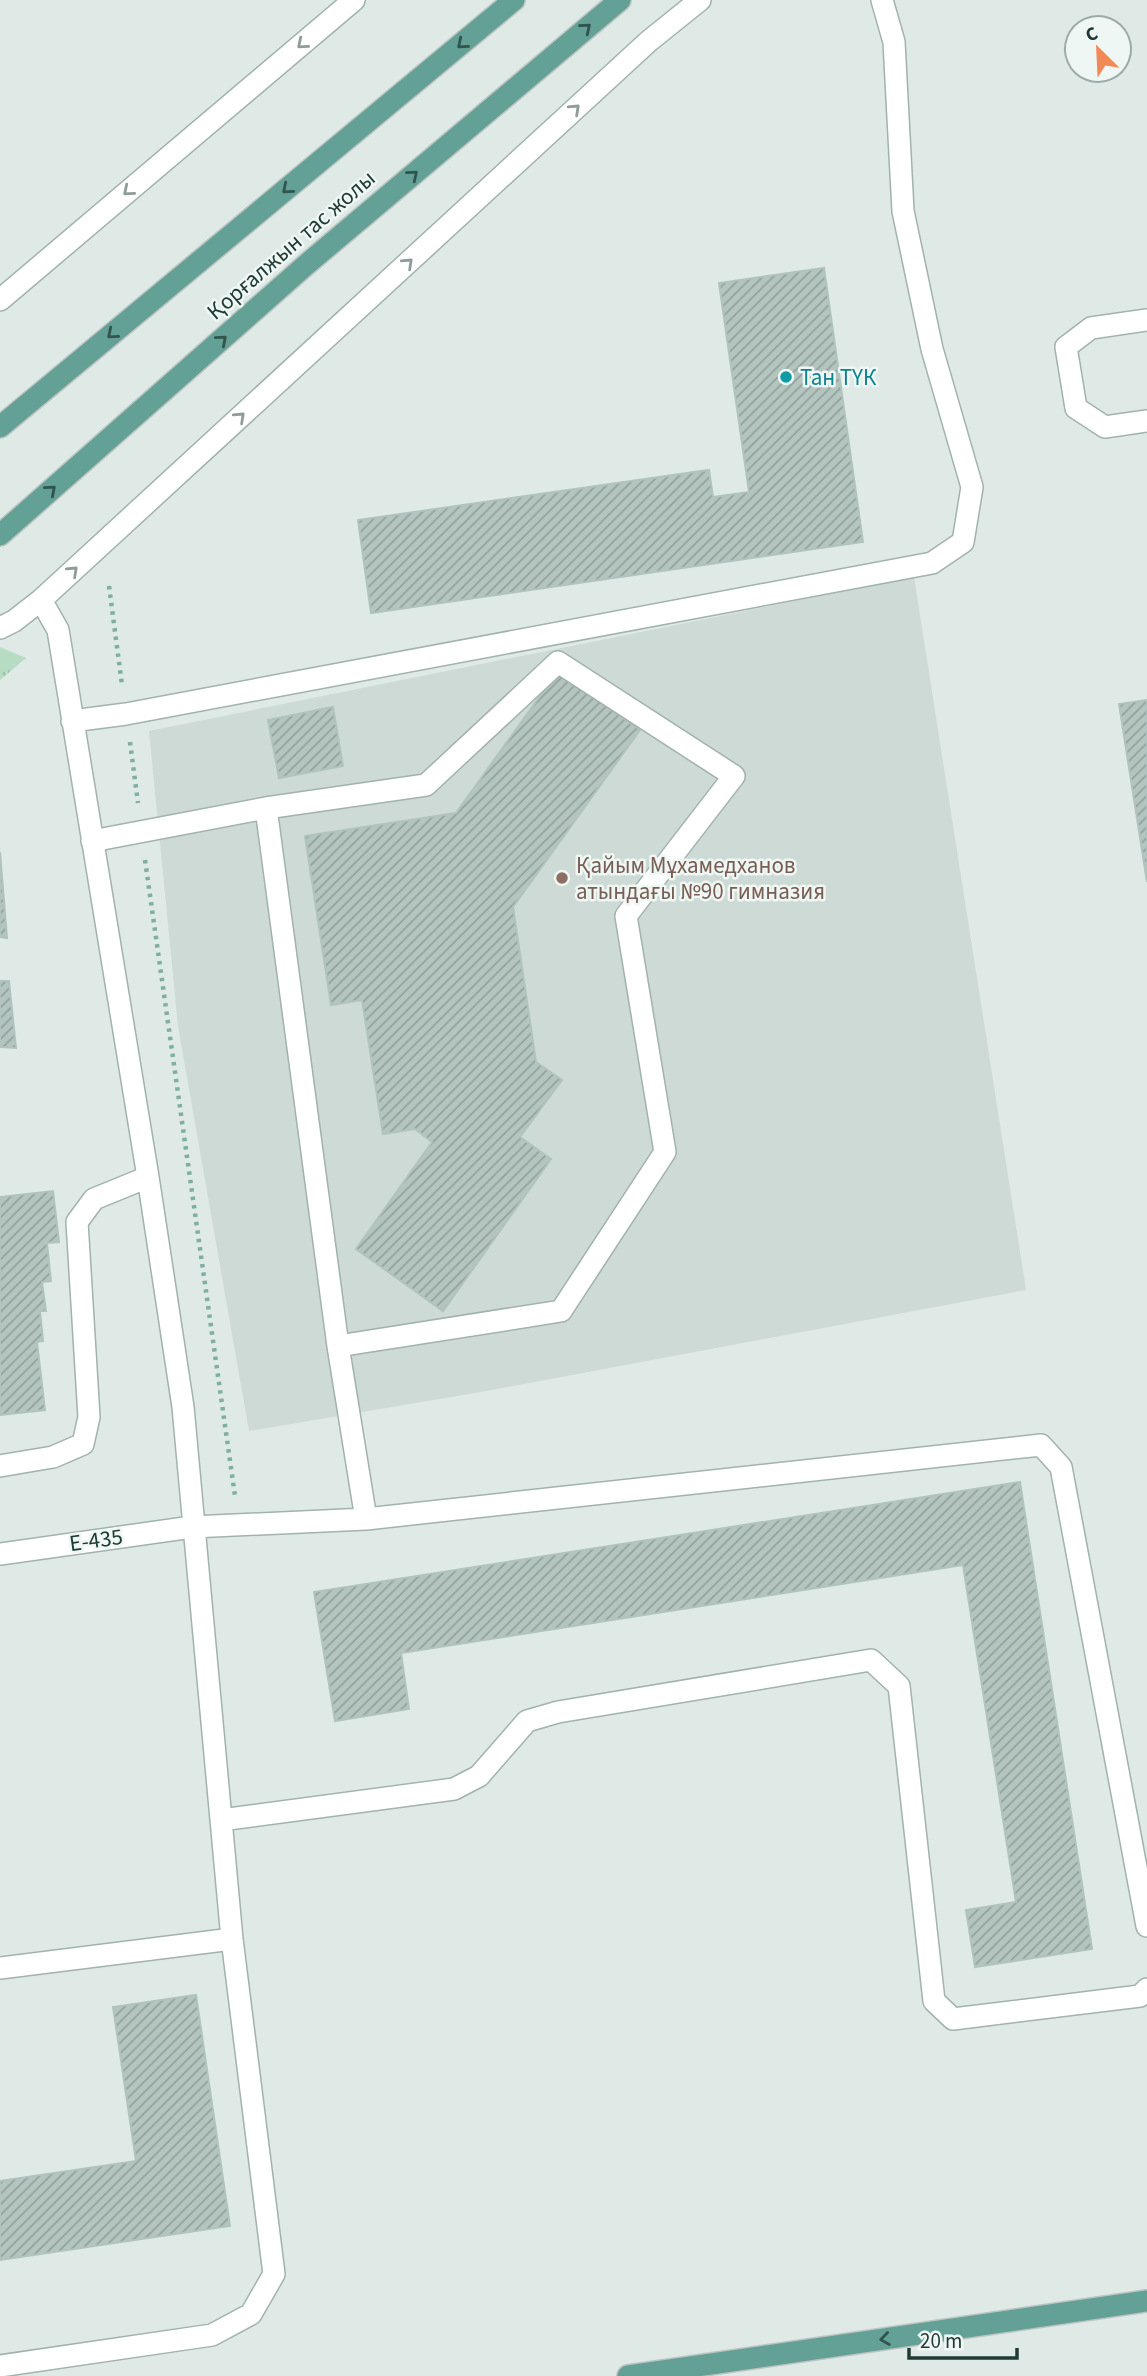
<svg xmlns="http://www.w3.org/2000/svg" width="1147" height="2376" font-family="'Source Sans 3',sans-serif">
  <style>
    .built { fill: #cddad5 }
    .grass { fill: url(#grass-tufts) }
    .building { fill: url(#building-hatch); stroke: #b1c3be; stroke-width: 2 }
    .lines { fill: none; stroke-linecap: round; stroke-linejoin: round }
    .minor-casing { stroke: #a2b2ad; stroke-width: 24 }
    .major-casing { stroke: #bcc4c2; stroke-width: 24 }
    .path { stroke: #7faea3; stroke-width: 4.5; stroke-dasharray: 3.5 5; stroke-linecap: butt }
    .minor { stroke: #fff; stroke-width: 21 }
    .major { stroke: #63a096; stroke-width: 21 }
    .oneway { stroke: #31544d }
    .oneway2 { stroke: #909c9a }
    .culture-dot { fill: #0f9aa8; stroke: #eff7f4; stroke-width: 2.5 }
    .education-dot { fill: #8d6e63; stroke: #eff7f4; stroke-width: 2.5 }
    .labels { text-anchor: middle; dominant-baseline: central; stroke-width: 5; stroke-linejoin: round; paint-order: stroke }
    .street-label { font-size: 23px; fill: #203a35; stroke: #eff7f4 }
    .culture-label { font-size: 23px; fill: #0d838f; stroke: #eff7f4; text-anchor: start }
    .education-label { font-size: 23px; fill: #785e54; stroke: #eff7f4; text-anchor: start }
  </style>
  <defs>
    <pattern id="grass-tufts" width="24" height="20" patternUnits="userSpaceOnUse" patternTransform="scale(1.75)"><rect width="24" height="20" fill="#b7dcc4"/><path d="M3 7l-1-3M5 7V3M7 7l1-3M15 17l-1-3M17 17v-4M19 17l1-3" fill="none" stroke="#9dbea9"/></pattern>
    <pattern id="building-hatch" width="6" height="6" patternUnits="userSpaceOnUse" patternTransform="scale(1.75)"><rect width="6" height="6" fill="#b4c5bf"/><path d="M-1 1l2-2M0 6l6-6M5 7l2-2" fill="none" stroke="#92a19c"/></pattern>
  </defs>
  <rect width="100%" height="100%" fill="#dfeae6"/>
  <path class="built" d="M914 577 1026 1290 481 1392 249 1431 178 1026 149 731Z"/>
  <path class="grass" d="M0 647 26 658 0 680Z"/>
  <path class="building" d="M824 268 863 542 371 613 358 520 709 470 713 497 749 492 719 283Z
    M558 671 640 730 513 907 536 1062 562 1080 520 1137 551 1159 443 1311 356 1249 432 1142 415 1129 383 1134 362 1000 331 1005 305 836 456 813Z
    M1147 700V882L1119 704Z
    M333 707 343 766 279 778 268 720Z
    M0 852 7 938 0 937Z
    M0 981H9L16 1048 0 1047Z
    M53 1191 59 1242 47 1243 51 1281 42 1282 46 1311H40L43 1341 37 1342 45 1410 0 1415V1197Z
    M1020 1482 1092 1949 975 1967 966 1910 1016 1902 963 1565 401 1653 409 1709 335 1721 314 1592Z
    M196 1995 230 2226 0 2260V2181L136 2161 113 2007Z"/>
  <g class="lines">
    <g class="minor-casing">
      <path id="minor" d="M0 300 354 0
        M1147 320 1091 328 1066 347 1076 408 1105 427 1147 421
        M0 628 14 621 41 600 649 41 700 0
        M72 721 126 714 932 563 963 542 972 487 932 349 903 211 894 42 882 0
        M266 808 426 785 558 662 734 776 626 916 665 1152 561 1311 338 1346
        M92 841 266 808 338 1346 366 1519
        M0 1466 53 1457 83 1444 89 1417 77 1222 94 1199 148 1177
        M0 1554 192 1527 366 1519 1041 1445 1061 1467 1147 1926
        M221 1820 454 1789 479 1776 527 1721 558 1712 871 1660 899 1686 934 2001 953 2019 1140 1996 1147 1989
        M0 1968 232 1939
        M0 2366 212 2335 251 2314 274 2274 232 1939 183 1407 148 1177 58 630 41 600"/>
    </g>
    <g class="major-casing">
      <path id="major" d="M0 427 514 0
        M0 535 307 264 620 0
        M628 2376 1147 2301"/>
    </g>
    <path class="path" d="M109 586 122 685
      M130 742 138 803
      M145 860 235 1496"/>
    <use href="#minor" class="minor"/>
    <use href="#major" class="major"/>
  </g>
  <defs><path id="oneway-chevron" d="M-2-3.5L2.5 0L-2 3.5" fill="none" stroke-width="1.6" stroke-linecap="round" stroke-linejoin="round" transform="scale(1.75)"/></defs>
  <g class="oneway">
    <use href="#oneway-chevron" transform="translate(586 28) rotate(-40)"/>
    <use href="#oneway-chevron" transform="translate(462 44) rotate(140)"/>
    <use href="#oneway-chevron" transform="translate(413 175) rotate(-40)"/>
    <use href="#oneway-chevron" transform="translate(287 189) rotate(140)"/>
    <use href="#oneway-chevron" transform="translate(112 334) rotate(140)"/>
    <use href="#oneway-chevron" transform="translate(222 340) rotate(-41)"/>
    <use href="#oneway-chevron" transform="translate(51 490) rotate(-41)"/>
    <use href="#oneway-chevron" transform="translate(885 2339) rotate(172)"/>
  </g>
  <g class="oneway2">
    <use href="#oneway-chevron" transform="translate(302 44) rotate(140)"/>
    <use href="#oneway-chevron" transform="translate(575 109) rotate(-43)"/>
    <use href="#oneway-chevron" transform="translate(128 191) rotate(140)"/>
    <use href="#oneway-chevron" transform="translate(408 263) rotate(-43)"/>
    <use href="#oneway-chevron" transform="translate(240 417) rotate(-43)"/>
    <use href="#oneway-chevron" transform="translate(73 571) rotate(-43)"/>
  </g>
  <circle class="culture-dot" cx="786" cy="377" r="7"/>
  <circle class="education-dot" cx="562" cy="878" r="7"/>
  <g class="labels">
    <g class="street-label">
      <text transform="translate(291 245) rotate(-41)">Қорғалжын тас жолы</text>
      <text transform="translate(96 1540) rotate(-8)">Е-435</text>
    </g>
    <g class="culture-label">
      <text x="800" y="377">Тан ТҮК</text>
    </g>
    <g class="education-label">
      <text x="576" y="865">Қайым Мұхамедханов<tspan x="576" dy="26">атындағы №90 гимназия</tspan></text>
    </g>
  </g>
  <g transform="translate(1098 49) rotate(336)"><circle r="33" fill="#eff7f4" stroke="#9caba8" stroke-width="2"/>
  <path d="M0-5L12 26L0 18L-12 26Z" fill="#f18a56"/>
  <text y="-10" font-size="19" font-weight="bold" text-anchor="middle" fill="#203a35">С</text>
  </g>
  <path d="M909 2348v10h108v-10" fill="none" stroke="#203a35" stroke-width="3.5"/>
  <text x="920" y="2348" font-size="21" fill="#203a35" stroke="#eff7f4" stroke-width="5" paint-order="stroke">20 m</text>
</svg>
